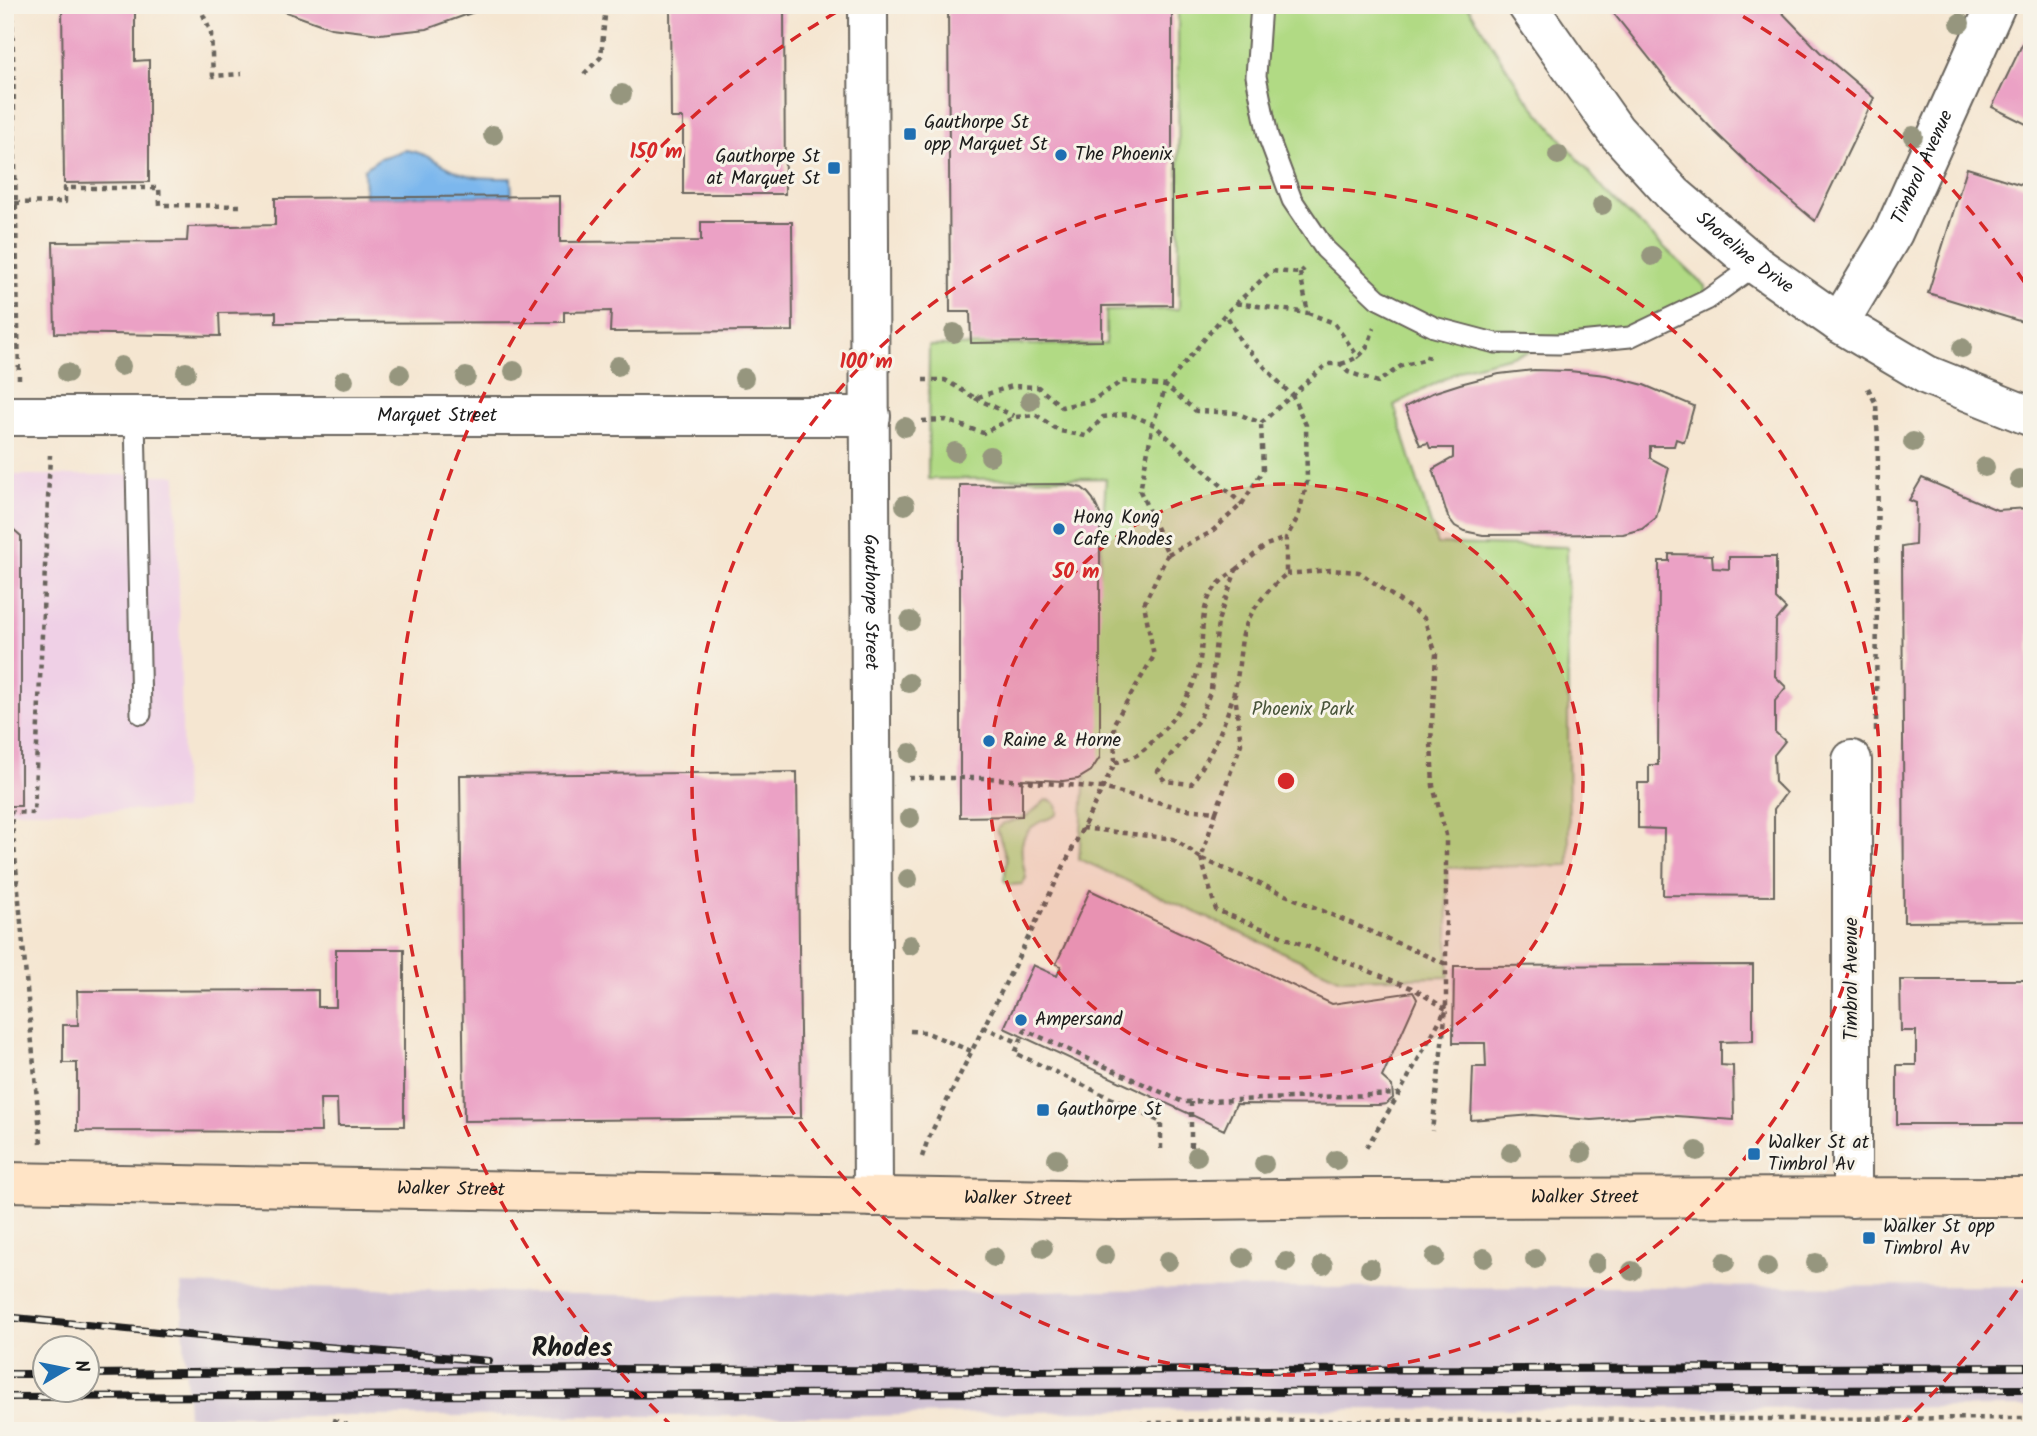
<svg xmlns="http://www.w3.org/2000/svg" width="2037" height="1436" font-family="Kalam,sans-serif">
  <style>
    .built { fill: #efd0e6 }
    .industrial { fill: #cdbed2 }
    .green { fill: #b1da84; stroke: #667b50; stroke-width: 2 }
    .water { fill: #7bb7ed; stroke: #4c6a84; stroke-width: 2 }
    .building { fill: #eba1c5 }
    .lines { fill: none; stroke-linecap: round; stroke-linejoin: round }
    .lane-casing { stroke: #68635b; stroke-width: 23 }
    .street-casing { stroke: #68635b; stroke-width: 42 }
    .secondary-casing { stroke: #68635b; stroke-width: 42 }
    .path { stroke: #68635b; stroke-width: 4.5; stroke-dasharray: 5 5; stroke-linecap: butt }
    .lane { stroke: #fff; stroke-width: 19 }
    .street { stroke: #fff; stroke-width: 38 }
    .secondary { stroke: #ffe4c6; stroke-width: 38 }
    .rail-casing { stroke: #1c1c1c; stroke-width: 8 }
    .rail { stroke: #f7f3e8; stroke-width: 5; stroke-dasharray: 16; stroke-linecap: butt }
    .tree { fill: #96967e }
    .ring { fill: none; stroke: #d62828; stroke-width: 3.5; stroke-dasharray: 12 9 }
    .poi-dot { fill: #1f6fb2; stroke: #f7f3e8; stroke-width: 2.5 }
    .labels { text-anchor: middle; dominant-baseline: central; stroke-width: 6; stroke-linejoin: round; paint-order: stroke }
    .poi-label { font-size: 19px; fill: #1c1c1c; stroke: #f7f3e8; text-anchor: start }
    .street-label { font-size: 19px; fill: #1c1c1c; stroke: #f7f3e8 }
    .park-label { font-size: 19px; fill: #49553b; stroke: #f7f3e8 }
    .district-label { font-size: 26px; font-weight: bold; fill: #1c1c1c; stroke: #f7f3e8 }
    .centre { fill: #d62828; stroke: #f7f3e8; stroke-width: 3.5 }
    .ring-label { font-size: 21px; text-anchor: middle; font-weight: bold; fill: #d62828; stroke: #f7f3e8; stroke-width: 6; stroke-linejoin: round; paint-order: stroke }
  </style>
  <rect width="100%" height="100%" fill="#f7f3e8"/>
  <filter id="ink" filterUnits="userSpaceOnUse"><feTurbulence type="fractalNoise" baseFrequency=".0143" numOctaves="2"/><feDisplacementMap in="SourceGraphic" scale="14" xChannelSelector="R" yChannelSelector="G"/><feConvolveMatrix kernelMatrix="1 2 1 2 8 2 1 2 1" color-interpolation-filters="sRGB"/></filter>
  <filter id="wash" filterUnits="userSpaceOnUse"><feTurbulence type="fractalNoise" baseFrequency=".00686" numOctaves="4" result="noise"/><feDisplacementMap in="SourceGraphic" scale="28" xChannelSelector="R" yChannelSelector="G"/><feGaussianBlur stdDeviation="1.57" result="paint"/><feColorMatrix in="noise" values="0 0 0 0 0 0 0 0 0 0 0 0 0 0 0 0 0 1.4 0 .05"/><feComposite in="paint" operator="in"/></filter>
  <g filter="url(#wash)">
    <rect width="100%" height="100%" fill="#f5e6d1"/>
    <path class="built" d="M5 475H176L184 810 5 811Z"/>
    <path class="industrial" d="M181 1284 659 1296 1261 1288 2032 1286V1407L1127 1410 866 1416H188Z"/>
    <path class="green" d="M1178 5H1467L1524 95 1605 191 1705 286 1707 300 1630 337 1559 344 1465 368 1394 405 1437 544 1567 547 1569 865 1447 868 1449 977 1341 979 1079 859 1106 478 928 479 929 346 1106 344V311L1179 309Z
      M1046 800C1054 800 1059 805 1058 814 1052 819 1045 819 1038 823 1014 837 1022 857 1026 878L1022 884 1010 885 1004 880 1007 860 997 829 1002 824 1026 817Z"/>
    <path class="water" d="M406 150C431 154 435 162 456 171 474 179 492 178 511 178L512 196 365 197 364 169 380 158Z"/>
    <g id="blocks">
      <path class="building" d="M62 5H135V61L149 60V182L64 183Z
        M275 5H484L474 12 427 29 380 34 331 28 286 12Z
        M670 5H784L785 194H683V118H671Z
        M948 5H1172V305L1102 306V341L971 343 970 312H950Z
        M1607 5H1775L1820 52 1874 98 1815 221 1757 172 1715 132 1673 88Z
        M2032 24V127L1992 107Z
        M1967 168 2032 188V325L1928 293Z
        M560 196V242L701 241V222H792L793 331 610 332 611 311 564 312V322L276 323V312L219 313 220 336 55 333 53 242 187 241 188 227 275 225V198Z
        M1534 370 1569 371 1606 375 1644 385 1694 406 1684 442 1676 439 1674 446H1650V458L1669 468 1656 518 1642 529 1623 534 1483 535 1464 531 1455 526 1448 517 1433 469 1453 458V448H1430L1428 443 1420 445 1405 407 1432 393 1460 384 1499 374Z
        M1922 478 1997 510 2029 508 2031 921 1904 922 1902 547 1915 545 1916 503 1909 500Z
        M1065 484 1082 488 1088 493 1093 499 1100 514V757L1091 771 1078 779 1063 781 1022 779V816L960 817V485Z
        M5 528 13 529 21 536V806H5Z
        M1669 554 1712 555 1713 568 1729 569V557H1776V599L1786 609 1776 621 1775 676 1786 687 1775 701V732L1785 741 1774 755 1775 782 1786 793 1774 809V896L1663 895 1664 829 1638 828V783H1649V765H1658L1659 561H1669Z
        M797 772 801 1118 464 1121 460 775Z
        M1090 890 1332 1004 1413 992 1417 999 1382 1077 1392 1086 1393 1098 1386 1104 1379 1105 1236 1104 1224 1130 1004 1028 1033 965 1057 976 1061 966 1056 964Z
        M336 949H404V1126H338L337 1099H320L321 1132 77 1131V1063H63V1025H78L77 991 318 990V1007H336Z
        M1753 965V1041L1721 1042V1065L1733 1066 1734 1120 1661 1115 1591 1120 1533 1115 1471 1120 1473 1067H1486L1485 1043H1453L1454 966Z
        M1900 980H2032V1124H1897V1065H1916V1031H1901Z"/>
    </g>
  </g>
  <g filter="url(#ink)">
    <use href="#blocks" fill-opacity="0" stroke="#68635b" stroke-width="2"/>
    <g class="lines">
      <g class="lane-casing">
        <path id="lane" d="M1261 5 1256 76 1268 136 1292 200 1325 249 1378 299 1434 327 1495 343 1559 344 1630 337 1707 300 1756 265
          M135 416 141 714"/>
      </g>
      <g class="street-casing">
        <g id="street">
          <path id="s1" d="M868 5 873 1197"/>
          <path id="s2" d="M1527 5 1615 130 1674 195 1756 265 1839 323 1927 375 2032 417"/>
          <path id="s3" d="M1839 323 1893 233 1996 5"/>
          <path id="s4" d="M5 416H871"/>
          <path d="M1852 760V1198"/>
        </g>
      </g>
      <g class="secondary-casing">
        <g id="secondary">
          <path id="s5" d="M5 1182 1120 1201 1364 1198 2032 1197"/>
        </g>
      </g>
      <path class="path" d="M12 5 19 379
        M199 5 211 33 213 76 242 74
        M584 74 601 57 606 5
        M15 203 65 202V188H159L160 205 243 206
        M1300 273 1308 313 1334 323 1359 358
        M1236 303 1308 313
        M1341 364C1365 356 1366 351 1374 328
        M923 380H945L975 398 1012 386 1038 387 1062 407 1093 400 1122 381 1166 386 1196 411 1236 413 1261 423 1327 364H1341L1348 372 1378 382 1401 366 1427 359 1428 355
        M1868 388 1876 404 1878 443 1876 731
        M975 398 1014 416
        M922 421 946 420 983 433 1015 417 1036 415 1060 431 1086 436 1103 417 1129 414 1153 424 1242 504
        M1168 554 1210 533 1242 504 1263 470 1261 423
        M1236 570 1266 545 1286 538
        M1286 574 1330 570 1359 572 1424 618 1436 654 1431 742 1433 786 1446 835V1009L1432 1131
        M1115 763C1122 760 1133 758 1140 753 1164 733 1190 700 1198 670 1208 628 1191 598 1236 570L1218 621 1211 690 1200 718 1158 771 1165 781 1191 784C1211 756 1225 725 1234 692 1239 675 1239 657 1242 639 1247 612 1267 591 1286 574V538L1298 517 1307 482 1306 425 1293 397 1241 342 1226 314
        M909 778H988L1102 788 1185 809 1216 812 1241 744 1235 694
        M1082 828 1174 839 1201 858 1216 812
        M1201 858 1216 910 1414 989 1446 1009 1399 1094 1366 1148
        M1202 859 1446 964
        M983 1027 1020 1043
        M910 1031 925 1032 971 1051
        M1191 1102V1149
        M41 1143 11 812 34 813 50 455
        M1161 1149V1122L1015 1053 1025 1030 1183 1102 1399 1094
        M922 1157 928 1139 1115 763 1114 723 1154 656 1144 604 1168 554 1140 491 1153 424 1166 386 1225 314 1271 271 1300 273 1304 269
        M333 1420 367 1431
        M958 1431 1203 1421 2032 1418"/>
      <use href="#lane" class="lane"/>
      <use href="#street" class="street"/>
      <use href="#secondary" class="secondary"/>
      <g class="rail-casing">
        <path id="rail" d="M5 1317 188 1335 489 1361
          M5 1374H46
          M88 1374 594 1369 1025 1371 2032 1367
          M5 1397 2032 1389"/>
      </g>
      <use href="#rail" class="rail"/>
    </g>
    <g class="tree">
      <circle cx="1960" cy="23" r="10"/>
      <circle cx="622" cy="94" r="10"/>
      <circle cx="493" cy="135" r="10"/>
      <circle cx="1913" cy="136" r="10"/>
      <circle cx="1558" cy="155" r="10"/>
      <circle cx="1602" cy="205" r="10"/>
      <circle cx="1652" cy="256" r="10"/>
      <circle cx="954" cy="333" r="10"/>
      <circle cx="1962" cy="348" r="10"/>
      <circle cx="121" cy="366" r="10"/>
      <circle cx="618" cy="366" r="10"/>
      <circle cx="514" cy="371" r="10"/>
      <circle cx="186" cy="372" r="10"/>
      <circle cx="67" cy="373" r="10"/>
      <circle cx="400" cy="374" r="10"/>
      <circle cx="466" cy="377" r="10"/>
      <circle cx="744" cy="378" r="10"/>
      <circle cx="344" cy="380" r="10"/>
      <circle cx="1030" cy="401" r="10"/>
      <circle cx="905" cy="427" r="10"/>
      <circle cx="1913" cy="442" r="10"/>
      <circle cx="955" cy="452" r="10"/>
      <circle cx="990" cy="456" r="10"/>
      <circle cx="1985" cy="467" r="10"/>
      <circle cx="2019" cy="479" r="10"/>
      <circle cx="905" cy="505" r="10"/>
      <circle cx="910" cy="621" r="10"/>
      <circle cx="909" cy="683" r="10"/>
      <circle cx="910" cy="753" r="10"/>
      <circle cx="910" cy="818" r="10"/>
      <circle cx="908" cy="879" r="10"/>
      <circle cx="910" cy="945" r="10"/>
      <circle cx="1697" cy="1151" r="10"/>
      <circle cx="1511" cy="1153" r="10"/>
      <circle cx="1582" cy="1153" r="10"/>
      <circle cx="1197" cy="1156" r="10"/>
      <circle cx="1057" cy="1159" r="10"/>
      <circle cx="1336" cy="1160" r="10"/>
      <circle cx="1264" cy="1164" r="10"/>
      <circle cx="1043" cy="1248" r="10"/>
      <circle cx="1105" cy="1255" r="10"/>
      <circle cx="994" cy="1257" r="10"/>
      <circle cx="1435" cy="1257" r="10"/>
      <circle cx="1243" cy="1258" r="10"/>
      <circle cx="1484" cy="1258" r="10"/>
      <circle cx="1535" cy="1259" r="10"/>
      <circle cx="1168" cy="1261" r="10"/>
      <circle cx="1286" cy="1262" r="10"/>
      <circle cx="1725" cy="1262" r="10"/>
      <circle cx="1596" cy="1263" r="10"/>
      <circle cx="1816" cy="1263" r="10"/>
      <circle cx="1323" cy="1265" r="10"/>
      <circle cx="1767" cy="1267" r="10"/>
      <circle cx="1370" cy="1268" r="10"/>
      <circle cx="1632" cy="1271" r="10"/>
    </g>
  </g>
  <circle cx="1286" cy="781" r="297" fill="#d62828" fill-opacity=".12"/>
  <g class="ring">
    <circle cx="1286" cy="781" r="297"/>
    <circle cx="1286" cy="781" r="594"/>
    <path d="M2029 1273A891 891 0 0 1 1899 1427M673 1427A891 891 0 0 1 847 6M1725 6A891 891 0 0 1 2029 289"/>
  </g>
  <g class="poi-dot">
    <rect x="903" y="127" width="14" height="14" rx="3.5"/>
    <circle cx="1061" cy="155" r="7"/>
    <rect x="827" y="161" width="14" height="14" rx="3.5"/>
    <circle cx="1059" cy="529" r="7"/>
    <circle cx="989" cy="741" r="7"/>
    <circle cx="1021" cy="1020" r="7"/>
    <rect x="1036" y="1103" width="14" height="14" rx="3.5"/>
    <rect x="1747" y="1147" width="14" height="14" rx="3.5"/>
    <rect x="1862" y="1231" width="14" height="14" rx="3.5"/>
  </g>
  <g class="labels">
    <g class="poi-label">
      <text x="924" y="123">Gauthorpe St<tspan x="924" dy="22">opp Marquet St</tspan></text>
      <text x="1075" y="155">The Phoenix</text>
      <text x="820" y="157" text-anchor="end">Gauthorpe St<tspan x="820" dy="22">at Marquet St</tspan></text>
      <text x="1073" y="518">Hong Kong<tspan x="1073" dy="22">Cafe Rhodes</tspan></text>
      <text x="1003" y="741">Raine &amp; Horne</text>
      <text x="1035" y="1020">Ampersand</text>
      <text x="1057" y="1110">Gauthorpe St</text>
      <text x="1768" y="1143">Walker St at<tspan x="1768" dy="22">Timbrol Av</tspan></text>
      <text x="1883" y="1227">Walker St opp<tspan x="1883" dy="22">Timbrol Av</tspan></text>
    </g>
    <g class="street-label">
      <text stroke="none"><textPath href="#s3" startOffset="177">Timbrol Avenue</textPath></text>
      <text stroke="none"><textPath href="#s2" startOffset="332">Shoreline Drive</textPath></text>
      <text stroke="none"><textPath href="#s4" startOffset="432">Marquet Street</textPath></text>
      <text stroke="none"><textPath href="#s1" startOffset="597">Gauthorpe Street</textPath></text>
      <text transform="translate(1852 979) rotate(-90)">Timbrol Avenue</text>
      <text stroke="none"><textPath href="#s5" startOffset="446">Walker Street</textPath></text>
      <text stroke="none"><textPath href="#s5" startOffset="1580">Walker Street</textPath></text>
      <text stroke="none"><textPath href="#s5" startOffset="1013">Walker Street</textPath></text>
    </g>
    <g class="park-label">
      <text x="1303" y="710">Phoenix Park</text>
    </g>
    <g class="district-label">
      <text x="572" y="1349">Rhodes</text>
    </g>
  </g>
  <circle cx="1286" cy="781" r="10" class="centre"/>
  <g class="ring-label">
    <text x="656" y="158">150 m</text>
    <text x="866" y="368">100 m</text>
    <text x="1076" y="578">50 m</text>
  </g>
  <rect width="2037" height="1436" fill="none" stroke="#f7f3e8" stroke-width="28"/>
  <g transform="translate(66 1369) rotate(80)"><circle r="33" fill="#f7f3e8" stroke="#9f9d96" stroke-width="2"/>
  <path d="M0-5L12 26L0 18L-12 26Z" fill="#1f6fb2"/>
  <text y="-10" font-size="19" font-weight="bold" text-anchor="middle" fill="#1c1c1c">N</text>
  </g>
</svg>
